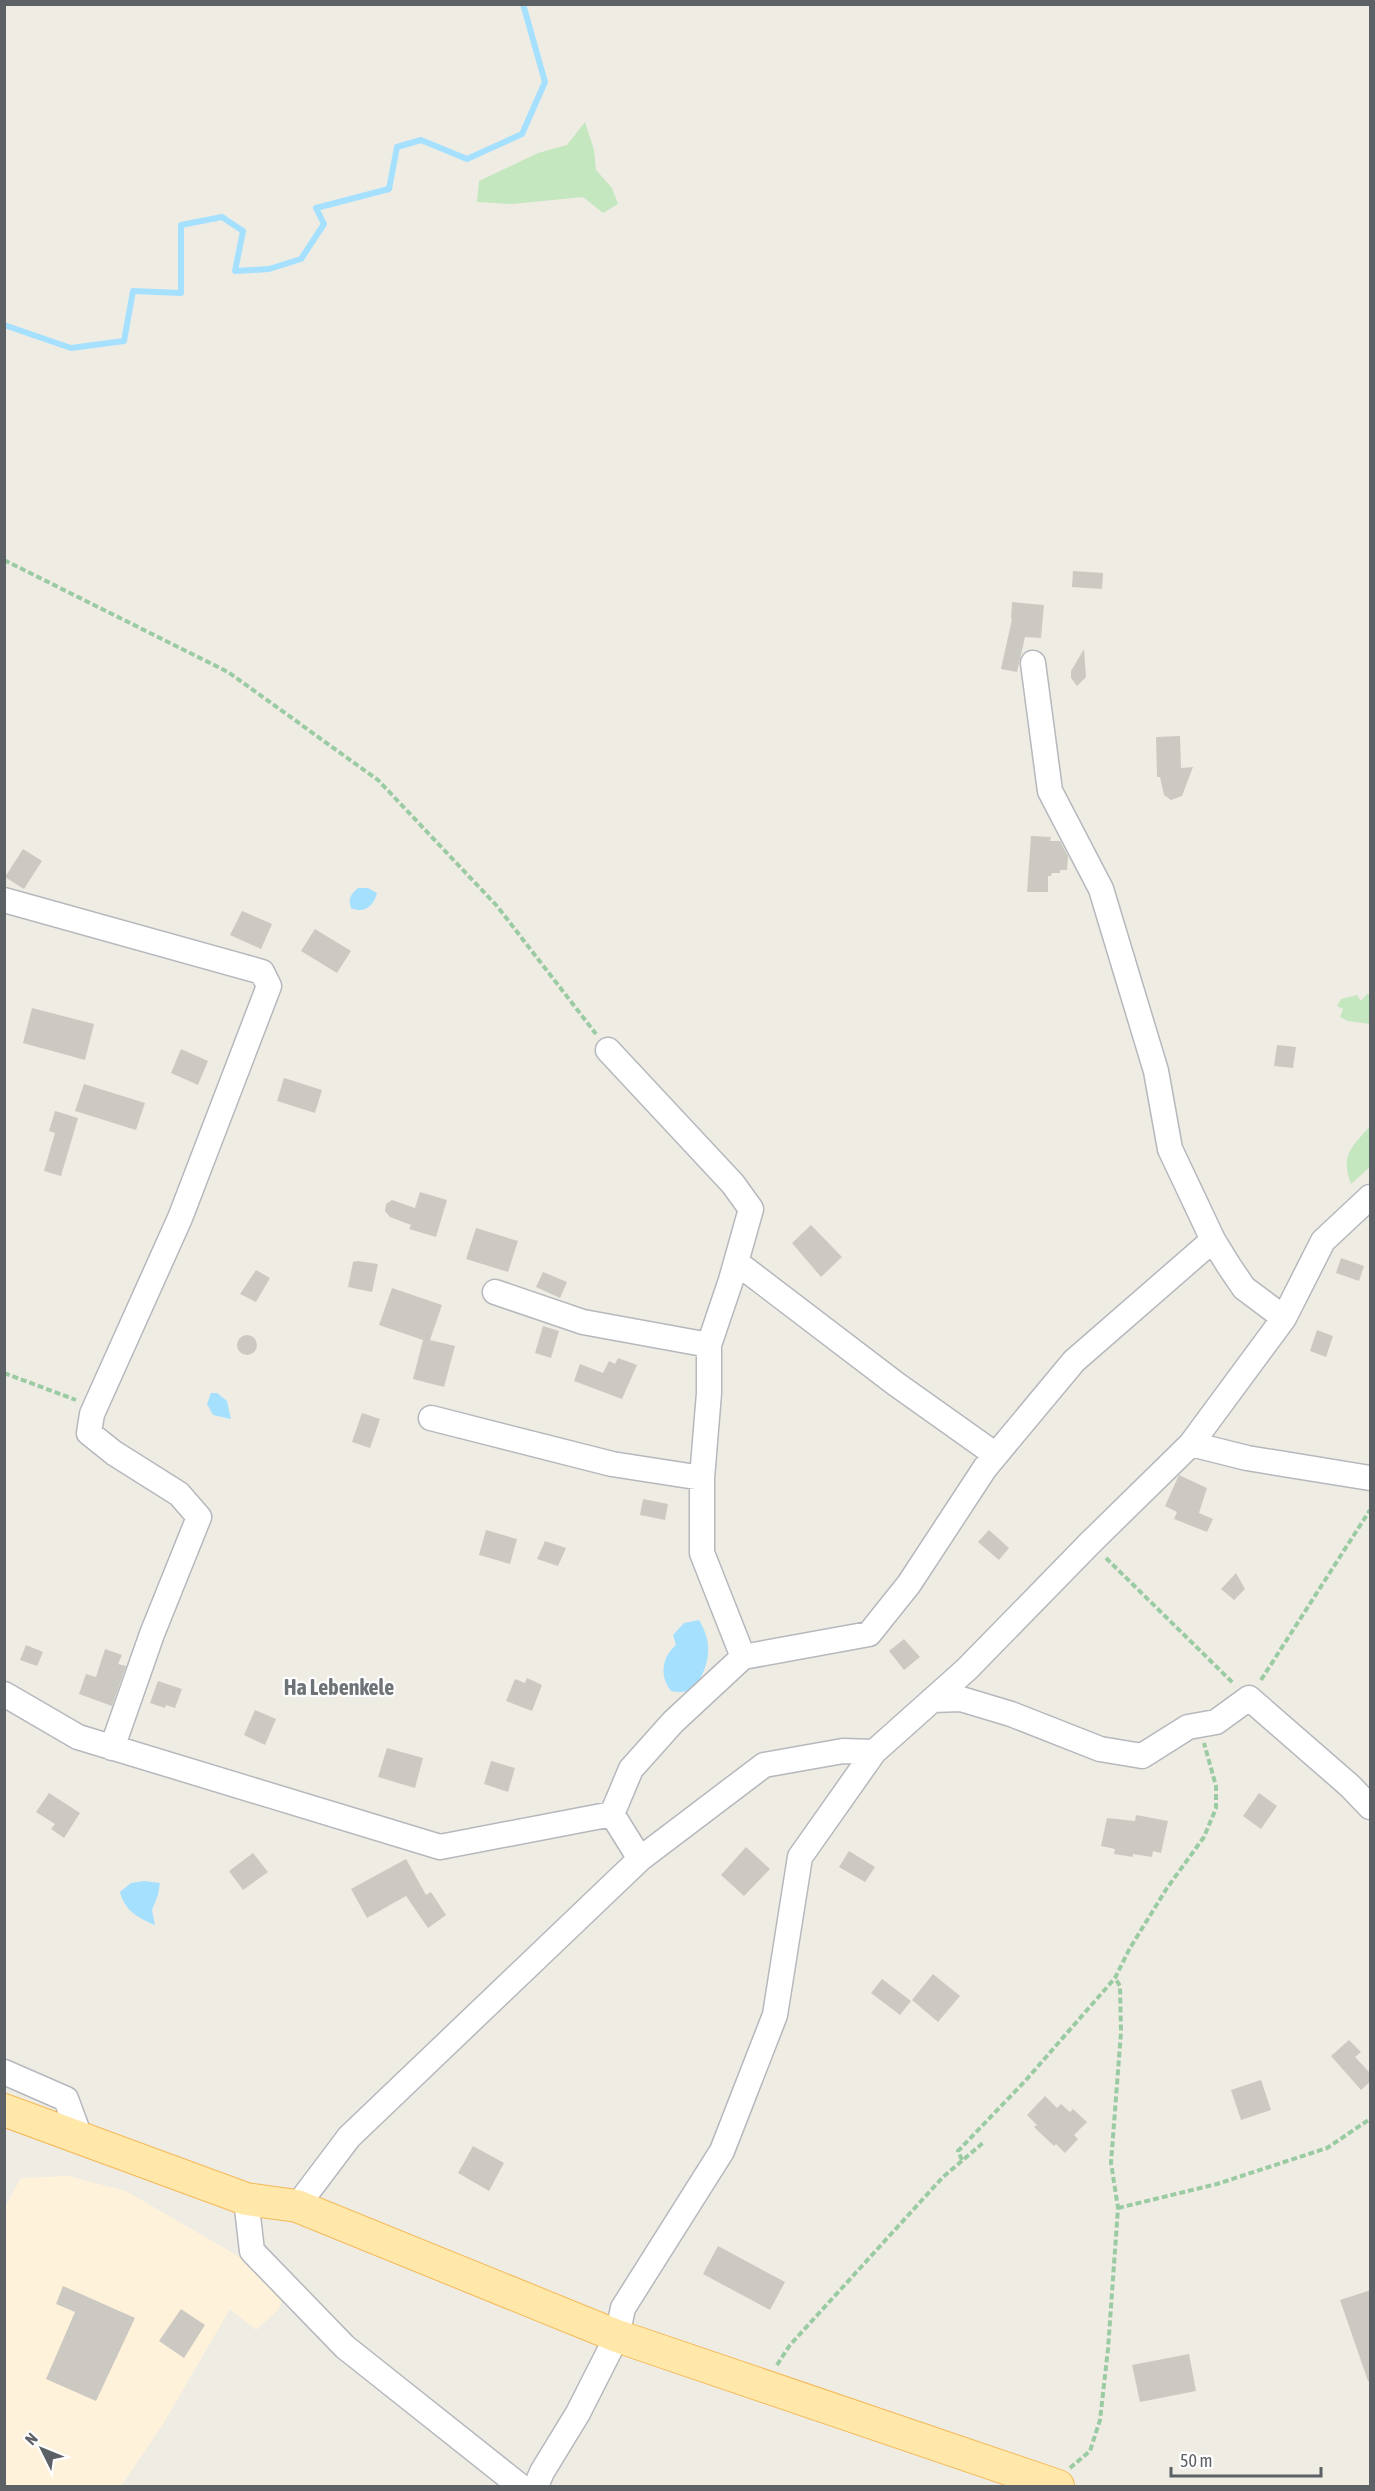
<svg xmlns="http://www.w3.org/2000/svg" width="1375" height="2491" font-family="'Asap Condensed',sans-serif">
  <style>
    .commercial { fill: #fff2da }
    .green { fill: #c4e7c0 }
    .water { fill: #a5e1ff }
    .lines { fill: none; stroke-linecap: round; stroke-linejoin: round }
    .stream { stroke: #a5e1ff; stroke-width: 6 }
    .building { fill: #ccc9c3 }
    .minor-casing { stroke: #b5b8bc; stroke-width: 27 }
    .major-casing { stroke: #f5b957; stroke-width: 34 }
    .path { stroke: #9acba3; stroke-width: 4; stroke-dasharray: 6 3; stroke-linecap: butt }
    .minor { stroke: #fff; stroke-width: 24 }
    .major { stroke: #ffe8aa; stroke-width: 32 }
    .labels { text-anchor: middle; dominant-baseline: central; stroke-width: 4.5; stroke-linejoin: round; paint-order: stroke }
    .quarter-label { font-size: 22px; font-weight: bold; fill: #6d7377; stroke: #fff }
  </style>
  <rect width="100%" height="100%" fill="#efece4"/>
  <path class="commercial" d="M68 2176 126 2191 243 2259 282 2297 279 2309 256 2330 230 2309 163 2424 121 2486H5V2207L21 2178Z"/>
  <path class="green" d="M585 122 594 150 596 170 612 188 618 204 603 213 583 197 512 204 477 202 479 181 538 153 567 145Z
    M1367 994 1370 995V1024L1348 1021 1340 1017 1343 1009 1337 1006 1341 999 1357 995 1361 1001Z
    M1370 1126V1167L1351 1184C1340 1155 1352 1147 1370 1126Z"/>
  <path class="water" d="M358 888H368L377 893C374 906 364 914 351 908 348 898 351 894 358 888Z
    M211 1393H217L227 1401 231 1419 213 1415 207 1404Z
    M699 1620C711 1640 711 1657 701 1677 694 1691 686 1694 671 1691 659 1676 662 1657 676 1645L673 1635 684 1623Z
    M144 1881 160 1883 158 1895 152 1910 155 1925C138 1918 125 1911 120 1892L131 1883Z"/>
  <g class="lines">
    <path class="stream" d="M4 325 71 348 124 341 133 291 181 293V225L222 217 243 231 235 271 269 269 301 259 324 224 316 208 389 189 397 147 421 140 467 159 522 134 545 82 523 4"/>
  </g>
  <path class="building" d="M1073 571 1103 573 1102 589 1072 587Z
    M1012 602 1044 605 1041 638 1025 637 1017 672 1001 669 1012 619H1011Z
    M1084 649 1086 677 1077 686 1071 678V671Z
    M1180 736 1181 768 1193 767 1182 796 1171 800 1164 795 1160 777H1157L1156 737Z
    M1031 836 1051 837 1050 841H1060L1068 856 1067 870H1060V873H1052L1051 876H1048V892H1027Z
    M23 849 42 861 24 889 5 877Z
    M242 911 272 924 261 949 230 935Z
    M315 929 351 951 337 973 301 951Z
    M32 1008 94 1024 85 1060 23 1043Z
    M1277 1045 1296 1047 1293 1068 1274 1066Z
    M181 1049 208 1061 198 1085 171 1073Z
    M284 1078 322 1090 315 1113 277 1101Z
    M84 1084 145 1103 136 1130 75 1111Z
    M55 1111 78 1118 61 1176 44 1171 55 1133 49 1131Z
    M420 1192 447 1200 436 1237 409 1229 411 1225 390 1217 385 1211 386 1204 392 1200 415 1208Z
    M811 1225 842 1257 821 1277 792 1243Z
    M476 1228 518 1241 508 1272 466 1259Z
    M1341 1258 1364 1266 1359 1281 1336 1273Z
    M357 1261 378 1264 372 1292 348 1287 353 1262Z
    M256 1270 270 1278 256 1302 240 1294Z
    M543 1272 567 1282 560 1298 536 1287Z
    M392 1288 442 1305 430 1340 455 1346 444 1387 413 1379 423 1340 379 1325Z
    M543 1326 559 1331 551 1358 535 1353Z
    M1317 1330 1333 1336 1326 1357 1310 1351Z
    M237 1345a10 10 0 1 1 20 0a10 10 0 1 1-20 0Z
    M618 1358 637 1365 622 1399 574 1381 580 1364 603 1373 609 1361 615 1364Z
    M362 1413 380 1419 370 1448 352 1442Z
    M1179 1475 1207 1488 1199 1513 1213 1519 1207 1532 1174 1519 1177 1512 1165 1506Z
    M643 1499 668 1504 665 1520 640 1515Z
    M486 1530 517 1539 510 1564 479 1555Z
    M989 1530 1009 1548 999 1560 978 1542Z
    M545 1541 566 1548 558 1566 537 1559Z
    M1236 1573 1245 1589 1234 1600 1221 1589Z
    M904 1639 920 1657 904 1670 889 1651Z
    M26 1645 43 1652 37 1666 20 1660Z
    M105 1649 122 1655 118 1664 126 1666 112 1706 79 1694 86 1674 96 1677Z
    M527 1678 542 1685 532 1711 506 1701 515 1679 525 1683Z
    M158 1681 182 1689 175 1708 166 1705 165 1708 150 1703Z
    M255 1710 276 1719 265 1745 244 1735Z
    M387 1748 423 1758 415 1788 378 1777Z
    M491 1761 515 1768 508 1792 484 1784Z
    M49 1793 80 1813 64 1838 51 1829 55 1824 36 1812Z
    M1259 1793 1277 1806 1261 1829 1243 1816Z
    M1136 1815 1168 1821 1161 1853 1153 1851 1152 1857 1133 1854V1857L1114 1854 1115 1849 1101 1846 1107 1818 1135 1821Z
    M746 1847 770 1869 744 1896 721 1875Z
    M849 1851 875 1867 865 1882 839 1867Z
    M253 1853 268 1872 243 1890 229 1871Z
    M406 1859 426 1895 431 1892 446 1915 428 1928 406 1896 367 1918 351 1889Z
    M933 1974 960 1996 938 2022 912 2000Z
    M882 1979 911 2001 900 2015 871 1993Z
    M1349 2040 1361 2052 1355 2057 1371 2074V2081L1361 2090 1331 2056Z
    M1261 2080 1271 2110 1241 2120 1231 2090Z
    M1045 2096 1057 2108 1061 2104 1070 2112 1073 2109 1087 2122 1074 2135 1078 2139 1065 2153 1056 2144 1054 2146 1034 2127 1037 2125 1027 2115Z
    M473 2146 504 2163 489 2191 458 2173Z
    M718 2246 785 2282 770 2310 703 2274Z
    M63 2286 135 2318 96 2401 46 2379 75 2312 56 2304Z
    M1371 2290V2381H1368L1340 2300Z
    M181 2309 205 2325 184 2358 159 2341Z
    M1189 2354 1196 2391 1140 2402 1132 2365Z"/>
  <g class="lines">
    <g class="minor-casing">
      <path id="minor" d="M1033 663 1050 791 1101 889 1156 1071 1170 1149 1213 1240 1229 1266 1244 1288 1284 1318
        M4 900 262 972 269 986 180 1218 92 1414 89 1433 114 1453 179 1494 199 1517 152 1634 112 1748
        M608 1050 733 1184 751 1209 731 1280 709 1345V1393L702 1478V1553L743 1657
        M736 1262 896 1384 996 1455
        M495 1292 583 1322 709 1345
        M431 1418 612 1464 702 1478
        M1191 1444 1247 1458 1370 1478
        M4 1694 78 1737 440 1847 612 1814 640 1859
        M932 1700 961 1699 1011 1714 1100 1749 1142 1756 1188 1727 1216 1722 1249 1698 1350 1786 1370 1807
        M612 1814 631 1769 673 1722 743 1657 869 1634 909 1584 985 1468 1074 1361 1213 1240
        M4 2072 66 2099 80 2137
        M246 2199 252 2251 345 2347 520 2486
        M297 2206 349 2137 640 1859 764 1765 843 1751 874 1752 967 1669 1090 1543 1191 1444 1284 1318 1323 1241 1370 1197
        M536 2486 542 2472 578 2413 617 2336 623 2308 722 2151 775 2015 800 1857 874 1752"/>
    </g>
    <g class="major-casing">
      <path id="major" d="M4 2110 246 2199 297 2206 617 2336 1058 2486"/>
    </g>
    <path class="path" d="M4 560 228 672 378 780 497 906 596 1034
      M4 1373 76 1400
      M1106 1558 1233 1683
      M1261 1680 1370 1510
      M962 2160 958 2151 1026 2080 1115 1978 1130 1948 1167 1888 1204 1837 1216 1808V1786L1204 1743
      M1118 2208 1217 2184 1327 2148 1370 2119
      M777 2365 790 2345 943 2177 984 2142
      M1070 2468 1090 2451 1100 2420 1108 2349 1118 2208 1111 2163 1121 2032 1120 1986 1115 1978"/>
    <use href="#minor" class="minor"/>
    <use href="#major" class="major"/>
  </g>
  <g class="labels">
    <g class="quarter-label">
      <text x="339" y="1687">Ha Lebenkele</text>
    </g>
  </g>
  <rect width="1375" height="2491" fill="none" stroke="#5c6165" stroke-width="12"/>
  <g transform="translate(42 2449) rotate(313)" stroke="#ffffff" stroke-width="4.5" paint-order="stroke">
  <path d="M0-4.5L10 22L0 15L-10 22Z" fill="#5c6165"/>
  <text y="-9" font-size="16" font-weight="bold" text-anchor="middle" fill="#5c6165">N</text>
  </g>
  <path d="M1171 2467v9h150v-9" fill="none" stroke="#5c6165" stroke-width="3"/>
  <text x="1180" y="2467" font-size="18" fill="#5c6165" stroke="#ffffff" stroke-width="4.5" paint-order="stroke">50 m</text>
</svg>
